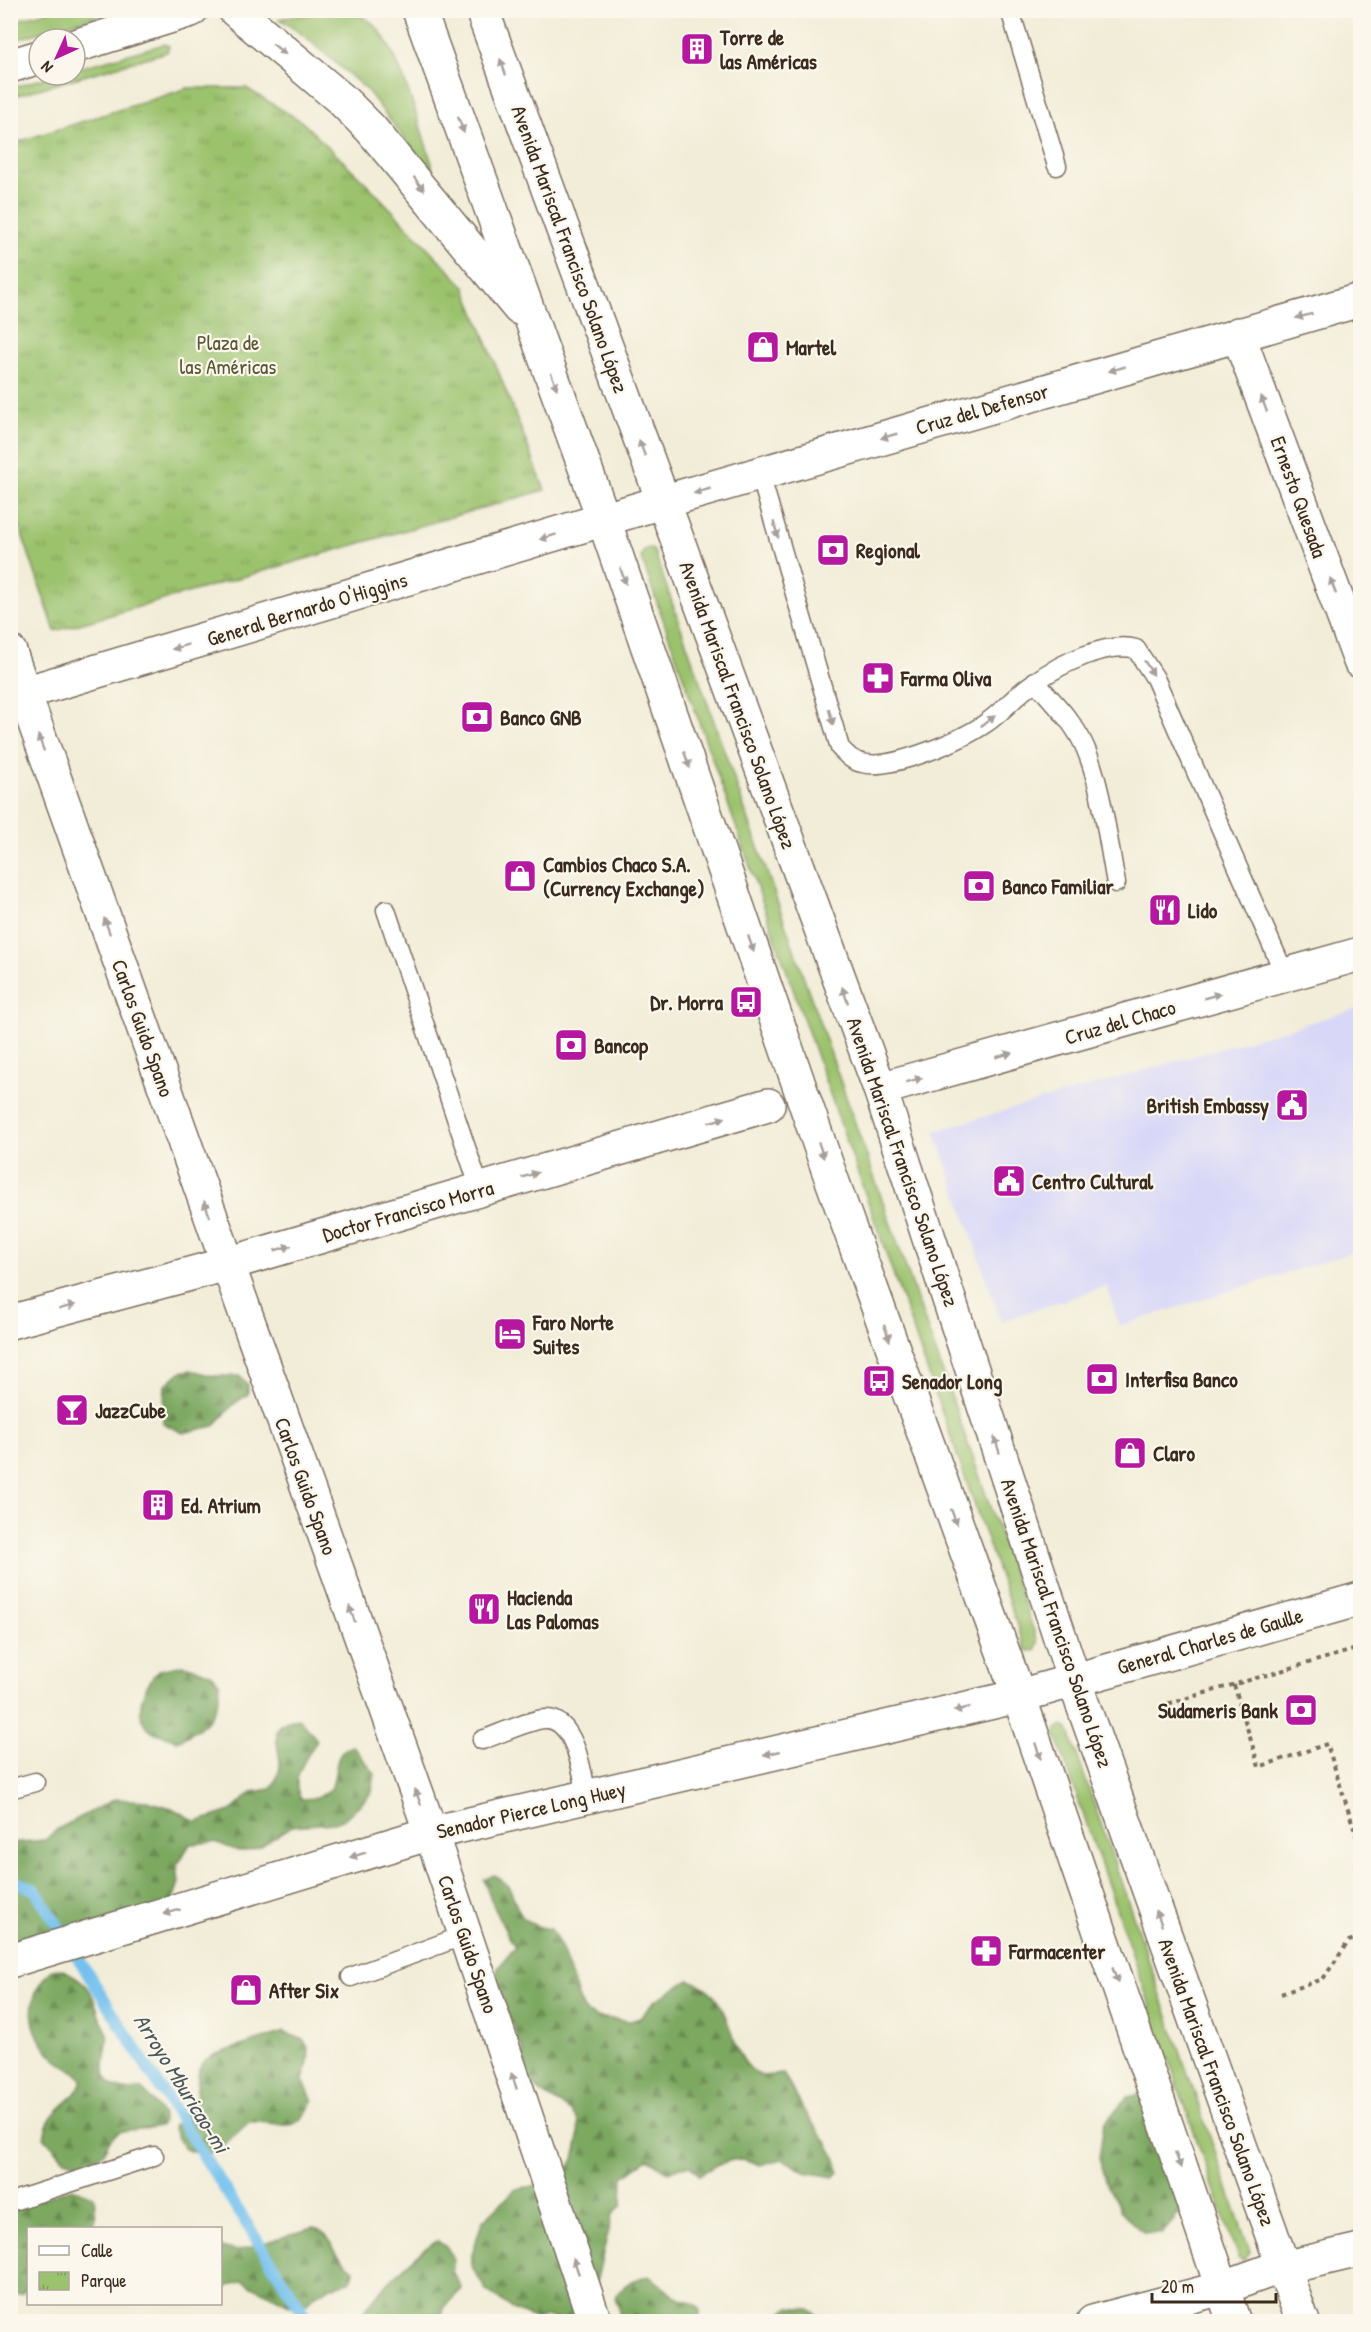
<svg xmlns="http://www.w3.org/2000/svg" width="1371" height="2332" font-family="'Patrick Hand',sans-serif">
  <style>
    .built { fill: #d8d7f8 }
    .grass { fill: #9bc26d; stroke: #6b7646; stroke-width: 1.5 }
    .forest { fill: url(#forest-firs); stroke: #5c693f; stroke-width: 1.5 }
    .park { fill: url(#park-tufts); stroke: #6b7646; stroke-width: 1.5 }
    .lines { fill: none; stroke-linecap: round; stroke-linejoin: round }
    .stream { stroke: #74c1ee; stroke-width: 12 }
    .service-casing { stroke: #7b6e5f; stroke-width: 21 }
    .minor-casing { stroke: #7b6e5f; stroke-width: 36 }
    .tertiary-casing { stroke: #7b6e5f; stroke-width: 36 }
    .secondary-casing { stroke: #7b6e5f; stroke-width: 36 }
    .trunk-casing { stroke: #7b6e5f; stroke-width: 36 }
    .path { stroke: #7b6e5f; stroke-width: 4; stroke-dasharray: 4.5 4.5; stroke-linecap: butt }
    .service { stroke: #fff; stroke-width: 18 }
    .minor { stroke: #fff; stroke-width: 33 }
    .tertiary { stroke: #fff; stroke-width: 33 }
    .secondary { stroke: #fff; stroke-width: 33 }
    .trunk { stroke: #fff; stroke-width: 33 }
    .oneway { fill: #a79f9a }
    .labels { text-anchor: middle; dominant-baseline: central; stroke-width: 4.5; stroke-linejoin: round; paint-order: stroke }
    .poi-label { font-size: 21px; font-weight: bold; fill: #3b2a1e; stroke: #fbf7ec; text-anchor: start }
    .street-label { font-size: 21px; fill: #3b2a1e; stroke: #fbf7ec }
    .park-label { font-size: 21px; fill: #585836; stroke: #fbf7ec }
    .water-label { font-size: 22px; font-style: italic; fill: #4c575c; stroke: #fbf7ec }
  </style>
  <defs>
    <pattern id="forest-firs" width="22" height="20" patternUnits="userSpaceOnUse" patternTransform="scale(1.5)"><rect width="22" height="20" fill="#7ca860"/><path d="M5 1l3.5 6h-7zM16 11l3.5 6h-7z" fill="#67894f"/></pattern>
    <pattern id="park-tufts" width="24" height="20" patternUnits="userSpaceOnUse" patternTransform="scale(1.5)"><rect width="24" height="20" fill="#9bc26d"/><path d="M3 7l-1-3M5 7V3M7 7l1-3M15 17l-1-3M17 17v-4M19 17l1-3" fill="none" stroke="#809e59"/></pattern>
  </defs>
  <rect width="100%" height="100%" fill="#fbf7ec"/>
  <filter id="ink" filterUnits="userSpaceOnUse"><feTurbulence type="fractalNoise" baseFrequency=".0167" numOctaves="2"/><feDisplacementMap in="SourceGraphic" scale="12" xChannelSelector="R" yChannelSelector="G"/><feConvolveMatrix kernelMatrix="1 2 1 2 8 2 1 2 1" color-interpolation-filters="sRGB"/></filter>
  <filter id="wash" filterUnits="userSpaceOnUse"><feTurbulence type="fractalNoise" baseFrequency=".008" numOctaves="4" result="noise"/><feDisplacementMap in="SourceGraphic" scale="24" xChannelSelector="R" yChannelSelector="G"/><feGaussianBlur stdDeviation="1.35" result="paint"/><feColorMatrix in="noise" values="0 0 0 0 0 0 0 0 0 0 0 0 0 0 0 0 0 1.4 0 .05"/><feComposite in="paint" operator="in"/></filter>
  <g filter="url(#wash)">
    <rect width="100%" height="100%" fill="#f2edd8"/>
    <path class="built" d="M1360 1008V1250L1119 1326 1107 1286 1001 1321 935 1131Z"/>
    <path class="grass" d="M49 11V10L113 11 11 41V22Z
      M327 11C341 12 356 12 368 20 397 38 421 131 432 164V175L367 90 303 35 279 19Z
      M164 44 169 46 167 52 11 97V88L54 75H75V69Z
      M649 548 654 551 1038 1643 1035 1650 1027 1651 1025 1648 641 557 644 550Z
      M1063 1726 1068 1729 1250 2252 1243 2261 1238 2258 1055 1733 1058 1728Z"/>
    <path class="forest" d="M191 1370 213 1376H240L248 1385V1394L234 1404 214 1426 183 1433 163 1423 165 1385 180 1372Z
      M184 1665 210 1673 220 1684C219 1715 204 1729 177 1741 170 1737 161 1735 154 1732 129 1718 144 1684 159 1670Z
      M300 1719 317 1740C306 1760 289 1777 301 1799L317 1798 331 1789C338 1773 332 1751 353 1746L375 1774 372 1791 367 1798 344 1819 334 1823 292 1826 261 1846 248 1851H238L215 1842 190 1844 177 1865 179 1883 169 1911 11 1954V1843L45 1840 58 1829 115 1799 147 1801 172 1808 196 1822 231 1811 252 1792 271 1789C275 1782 279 1775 280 1766 281 1747 263 1721 300 1719Z
      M494 1875C527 1891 502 1923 551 1929L562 1949 580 2002 585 2011 595 2017 630 2021 640 2018 654 2001 689 1980C739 1994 722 2056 761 2076L783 2074C791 2085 795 2095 802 2107 813 2128 836 2146 839 2172L834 2177 805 2172 783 2159 760 2165 744 2159 733 2160 718 2164 699 2175 690 2166 680 2167 668 2172 648 2159 623 2177 622 2205 612 2215 588 2317 570 2322 548 2317 536 2319 513 2309 486 2290 473 2269 471 2258 482 2222 516 2189 562 2181 574 2159 579 2137 578 2121 572 2112 537 2090 525 2072 523 2052 495 1980 498 1968 515 1947C501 1925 492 1905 484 1880Z
      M61 1969C84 1979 92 1988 98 2012 100 2019 106 2026 107 2033 110 2054 92 2078 120 2089 126 2092 136 2088 143 2089L163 2115 161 2125C138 2135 114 2119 104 2153L80 2165 65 2160 44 2137C49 2105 74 2106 82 2080 76 2069 66 2068 57 2060 27 2033 23 1998 52 1970Z
      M284 2032C289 2035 299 2037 303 2040 313 2048 307 2070 303 2080L313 2101C294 2139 285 2120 249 2122L215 2153C187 2152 184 2155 173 2127L196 2099 199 2069 205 2060 216 2054Z
      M1138 2095C1147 2103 1148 2109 1146 2121L1185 2207 1162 2234 1143 2232 1121 2211 1105 2181 1099 2158 1104 2123 1128 2097Z
      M72 2188 94 2196 96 2218 93 2228H28V2287L22 2294 11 2295V2209Z
      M312 2228C329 2229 330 2246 339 2256 343 2261 349 2265 354 2269L353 2276 349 2282 328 2288 314 2296 305 2305 293 2307 243 2281 221 2289V2247L237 2251Z
      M437 2241 447 2247 454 2260 452 2271 462 2289 446 2305 441 2316 443 2321H367L364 2311C376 2294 420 2249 437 2241Z
      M648 2276C659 2281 666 2292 676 2297 687 2302 708 2304 697 2321H619V2308L615 2298C623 2284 632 2280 648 2276Z
      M790 2307 810 2309 824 2321H766Z"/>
    <path class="park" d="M188 88H246L301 121 368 185 465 287 545 490 55 631 11 502V144Z"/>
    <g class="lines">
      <path class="stream" d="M10 1879 35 1890 309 2322"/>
    </g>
  </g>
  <g filter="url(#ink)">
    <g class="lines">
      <g class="service-casing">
        <path id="service" d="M1010 10 1057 166
          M760 474 840 748C847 755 852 761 862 763 890 771 962 740 986 723 1004 711 1017 693 1035 682 1060 664 1107 641 1136 649L1155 678 1285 975
          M1035 681C1052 701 1072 720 1083 743 1101 780 1108 841 1116 883
          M386 910 480 1189
          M482 1740C497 1735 532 1719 545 1719 575 1717 583 1775 587 1797
          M10 1789 35 1782
          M351 1977 465 1935
          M10 2202 154 2156"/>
      </g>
      <g class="minor-casing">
        <path id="minor" d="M24 693 431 1833 595 2322
          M880 1089 1360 954"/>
      </g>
      <g class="tertiary-casing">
        <path id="tertiary" d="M1238 334 1360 661
          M10 1322 227 1264 768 1105
          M10 1961 431 1833 1019 1696 1360 1599
          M1093 2322 1222 2288 1266 2272 1360 2250"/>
      </g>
      <g class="secondary-casing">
        <path id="secondary" d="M10 652 24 693 662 502 1360 300"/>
      </g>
      <g class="trunk-casing">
        <path id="trunk" d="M235 10 341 99 371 129 519 308
          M419 10 604 520 828 1169 1019 1696 1234 2322
          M482 10 880 1089 1074 1680 1303 2322
          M75 46 191 10
          M10 66 39 57"/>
      </g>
      <path class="path" d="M1234 1685 1259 1767 1327 1744 1360 1847
        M1160 1706 1360 1648
        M1281 1994 1323 1979 1349 1941 1360 1937"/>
      <use href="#service" class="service"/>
      <use href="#minor" class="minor"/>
      <use href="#tertiary" class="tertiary"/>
      <use href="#secondary" class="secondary"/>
      <use href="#trunk" class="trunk"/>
    </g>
    <defs><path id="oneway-solid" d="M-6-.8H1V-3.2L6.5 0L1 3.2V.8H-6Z" transform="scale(1.5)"/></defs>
    <g class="oneway">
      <use href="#oneway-solid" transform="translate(279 49) rotate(39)"/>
      <use href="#oneway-solid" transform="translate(503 67) rotate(-110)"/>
      <use href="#oneway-solid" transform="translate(461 125) rotate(70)"/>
      <use href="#oneway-solid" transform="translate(419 184) rotate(53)"/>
      <use href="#oneway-solid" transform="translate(1304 316) rotate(165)"/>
      <use href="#oneway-solid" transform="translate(1117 369) rotate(164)"/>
      <use href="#oneway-solid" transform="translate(554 381) rotate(70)"/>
      <use href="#oneway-solid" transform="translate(1264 404) rotate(-110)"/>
      <use href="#oneway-solid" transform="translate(889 436) rotate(164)"/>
      <use href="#oneway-solid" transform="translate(642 448) rotate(-110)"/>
      <use href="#oneway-solid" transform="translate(702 491) rotate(164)"/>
      <use href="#oneway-solid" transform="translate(776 530) rotate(74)"/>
      <use href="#oneway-solid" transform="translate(548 537) rotate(163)"/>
      <use href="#oneway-solid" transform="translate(623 576) rotate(71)"/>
      <use href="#oneway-solid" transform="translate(1333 586) rotate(-110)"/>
      <use href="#oneway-solid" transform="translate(180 647) rotate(163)"/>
      <use href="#oneway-solid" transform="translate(1149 668) rotate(57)"/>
      <use href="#oneway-solid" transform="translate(831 717) rotate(74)"/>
      <use href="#oneway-solid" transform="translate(988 721) rotate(-36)"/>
      <use href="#oneway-solid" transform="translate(41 743) rotate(-110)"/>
      <use href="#oneway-solid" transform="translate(687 760) rotate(71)"/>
      <use href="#oneway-solid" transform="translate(107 926) rotate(-110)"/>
      <use href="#oneway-solid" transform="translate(751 944) rotate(71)"/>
      <use href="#oneway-solid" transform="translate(845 995) rotate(-110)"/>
      <use href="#oneway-solid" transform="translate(1212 996) rotate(-16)"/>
      <use href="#oneway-solid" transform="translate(1004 1055) rotate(-16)"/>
      <use href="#oneway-solid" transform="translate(914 1080) rotate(-15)"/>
      <use href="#oneway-solid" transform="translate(717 1120) rotate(-16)"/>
      <use href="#oneway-solid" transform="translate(821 1150) rotate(72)"/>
      <use href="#oneway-solid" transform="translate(530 1175) rotate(-16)"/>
      <use href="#oneway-solid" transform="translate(207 1209) rotate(-110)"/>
      <use href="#oneway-solid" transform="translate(283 1248) rotate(-16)"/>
      <use href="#oneway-solid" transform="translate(67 1307) rotate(-15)"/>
      <use href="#oneway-solid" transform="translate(887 1333) rotate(70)"/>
      <use href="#oneway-solid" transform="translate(997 1445) rotate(-108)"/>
      <use href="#oneway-solid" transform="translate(954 1517) rotate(70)"/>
      <use href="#oneway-solid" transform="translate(352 1614) rotate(-110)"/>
      <use href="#oneway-solid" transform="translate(962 1709) rotate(167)"/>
      <use href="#oneway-solid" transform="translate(1038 1751) rotate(71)"/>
      <use href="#oneway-solid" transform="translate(772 1753) rotate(167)"/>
      <use href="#oneway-solid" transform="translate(418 1797) rotate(-110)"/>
      <use href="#oneway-solid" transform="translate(358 1855) rotate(163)"/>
      <use href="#oneway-solid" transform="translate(172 1912) rotate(163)"/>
      <use href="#oneway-solid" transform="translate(1159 1918) rotate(-110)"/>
      <use href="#oneway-solid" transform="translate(1115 1975) rotate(71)"/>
      <use href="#oneway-solid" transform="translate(514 2081) rotate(-109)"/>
      <use href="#oneway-solid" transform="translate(1178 2160) rotate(71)"/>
      <use href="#oneway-solid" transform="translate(576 2266) rotate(-109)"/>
    </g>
  </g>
  <defs>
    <g id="building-square" transform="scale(1.725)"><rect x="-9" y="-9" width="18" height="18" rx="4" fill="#b5179e" stroke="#fbf7ec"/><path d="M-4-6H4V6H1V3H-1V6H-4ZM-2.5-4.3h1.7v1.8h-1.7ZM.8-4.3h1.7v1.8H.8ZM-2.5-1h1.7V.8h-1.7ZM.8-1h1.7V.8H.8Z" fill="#fff"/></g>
    <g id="shop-square" transform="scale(1.725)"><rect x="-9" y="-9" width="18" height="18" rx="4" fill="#b5179e" stroke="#fbf7ec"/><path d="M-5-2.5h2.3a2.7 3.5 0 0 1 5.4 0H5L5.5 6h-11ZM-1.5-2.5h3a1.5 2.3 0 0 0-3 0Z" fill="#fff"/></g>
    <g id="bank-square" transform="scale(1.725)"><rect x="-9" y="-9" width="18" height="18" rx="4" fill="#b5179e" stroke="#fbf7ec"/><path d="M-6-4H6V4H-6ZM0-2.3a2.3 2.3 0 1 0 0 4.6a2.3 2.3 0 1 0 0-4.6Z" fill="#fff"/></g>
    <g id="pharmacy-square" transform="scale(1.725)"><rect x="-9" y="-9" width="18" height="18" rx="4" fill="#b5179e" stroke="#fbf7ec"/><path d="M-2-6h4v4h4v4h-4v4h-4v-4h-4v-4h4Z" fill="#fff"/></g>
    <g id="restaurant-square" transform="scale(1.725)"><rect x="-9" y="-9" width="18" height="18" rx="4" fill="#b5179e" stroke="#fbf7ec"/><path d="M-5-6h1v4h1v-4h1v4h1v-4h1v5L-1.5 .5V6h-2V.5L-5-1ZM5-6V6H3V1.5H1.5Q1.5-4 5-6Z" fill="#fff"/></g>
    <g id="bus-square" transform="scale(1.725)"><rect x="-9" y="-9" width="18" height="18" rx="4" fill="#b5179e" stroke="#fbf7ec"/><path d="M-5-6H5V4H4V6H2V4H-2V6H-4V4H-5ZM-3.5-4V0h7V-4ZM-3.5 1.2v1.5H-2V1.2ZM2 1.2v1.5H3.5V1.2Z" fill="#fff"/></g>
    <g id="civic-square" transform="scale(1.725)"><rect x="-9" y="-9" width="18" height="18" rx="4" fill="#b5179e" stroke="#fbf7ec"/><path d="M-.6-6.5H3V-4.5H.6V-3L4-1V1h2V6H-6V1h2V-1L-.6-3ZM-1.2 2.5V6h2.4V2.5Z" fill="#fff"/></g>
    <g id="hotel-square" transform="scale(1.725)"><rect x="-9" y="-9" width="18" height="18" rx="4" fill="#b5179e" stroke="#fbf7ec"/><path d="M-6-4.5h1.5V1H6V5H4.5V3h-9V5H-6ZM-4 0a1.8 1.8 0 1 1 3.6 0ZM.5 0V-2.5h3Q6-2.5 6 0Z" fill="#fff"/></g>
    <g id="bar-square" transform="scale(1.725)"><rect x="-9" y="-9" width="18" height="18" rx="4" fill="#b5179e" stroke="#fbf7ec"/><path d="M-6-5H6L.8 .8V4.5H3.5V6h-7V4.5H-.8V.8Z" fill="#fff"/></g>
  </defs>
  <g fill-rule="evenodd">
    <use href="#building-square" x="697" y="49"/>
    <use href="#shop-square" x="763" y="347"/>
    <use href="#bank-square" x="833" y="550"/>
    <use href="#pharmacy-square" x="878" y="678"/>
    <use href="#bank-square" x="477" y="717"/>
    <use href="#shop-square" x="520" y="876"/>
    <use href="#bank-square" x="979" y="886"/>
    <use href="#restaurant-square" x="1165" y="910"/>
    <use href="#bus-square" x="746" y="1002"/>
    <use href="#bank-square" x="571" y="1045"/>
    <use href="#civic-square" x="1292" y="1105"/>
    <use href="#civic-square" x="1009" y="1181"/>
    <use href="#hotel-square" x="510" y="1334"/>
    <use href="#bank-square" x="1102" y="1379"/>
    <use href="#bus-square" x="879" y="1381"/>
    <use href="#bar-square" x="72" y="1410"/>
    <use href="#shop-square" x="1130" y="1453"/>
    <use href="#building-square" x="158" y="1505"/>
    <use href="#restaurant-square" x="484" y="1609"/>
    <use href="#bank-square" x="1301" y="1710"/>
    <use href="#pharmacy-square" x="986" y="1951"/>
    <use href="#shop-square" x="246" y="1990"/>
  </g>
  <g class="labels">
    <g class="poi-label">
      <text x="720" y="37">Torre de<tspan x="720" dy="24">las Américas</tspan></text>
      <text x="786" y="347">Martel</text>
      <text x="856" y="550">Regional</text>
      <text x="901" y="678">Farma Oliva</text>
      <text x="500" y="717">Banco GNB</text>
      <text x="543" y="864">Cambios Chaco S.A.<tspan x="543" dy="24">(Currency Exchange)</tspan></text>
      <text x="1002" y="886">Banco Familiar</text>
      <text x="1188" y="910">Lido</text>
      <text x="723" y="1002" text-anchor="end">Dr. Morra</text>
      <text x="594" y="1045">Bancop</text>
      <text x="1269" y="1105" text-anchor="end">British Embassy</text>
      <text x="1032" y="1181">Centro Cultural</text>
      <text x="533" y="1322">Faro Norte<tspan x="533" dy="24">Suites</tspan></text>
      <text x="1125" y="1379">Interfisa Banco</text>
      <text x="902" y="1381">Senador Long</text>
      <text x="95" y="1410">JazzCube</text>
      <text x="1153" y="1453">Claro</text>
      <text x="181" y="1505">Ed. Atrium</text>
      <text x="507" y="1597">Hacienda<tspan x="507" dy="24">Las Palomas</tspan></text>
      <text x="1278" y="1710" text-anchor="end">Sudameris Bank</text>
      <text x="1009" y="1951">Farmacenter</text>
      <text x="269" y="1990">After Six</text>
    </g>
    <g class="street-label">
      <text transform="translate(570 249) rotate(70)">Avenida Mariscal Francisco Solano López</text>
      <text transform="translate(982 409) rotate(-16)">Cruz del Defensor</text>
      <text transform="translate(1299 497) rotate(70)">Ernesto Quesada</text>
      <text transform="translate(307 609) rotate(-17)">General Bernardo O'Higgins</text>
      <text transform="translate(738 705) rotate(70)">Avenida Mariscal Francisco Solano López</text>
      <text transform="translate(1120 1022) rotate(-16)">Cruz del Chaco</text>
      <text transform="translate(143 1028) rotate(70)">Carlos Guido Spano</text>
      <text transform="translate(903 1162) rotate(71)">Avenida Mariscal Francisco Solano López</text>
      <text transform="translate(408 1211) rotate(-16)">Doctor Francisco Morra</text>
      <text transform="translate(306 1486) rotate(70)">Carlos Guido Spano</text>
      <text transform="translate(1057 1623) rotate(71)">Avenida Mariscal Francisco Solano López</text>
      <text transform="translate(1210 1641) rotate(-16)">General Charles de Gaulle</text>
      <text transform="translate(531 1810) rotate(-13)">Senador Pierce Long Huey</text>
      <text transform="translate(468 1944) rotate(71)">Carlos Guido Spano</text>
      <text transform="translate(1217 2082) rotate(70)">Avenida Mariscal Francisco Solano López</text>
    </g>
    <g class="park-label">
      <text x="228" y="342">Plaza de<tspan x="228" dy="24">las Américas</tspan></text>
    </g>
    <g class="water-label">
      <text transform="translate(182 2083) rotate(58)">Arroyo Mburicao-mi</text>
    </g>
  </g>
  <rect width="1371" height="2332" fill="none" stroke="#fbf7ec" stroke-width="36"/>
  <rect x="27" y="2227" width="195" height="78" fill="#fbf7ec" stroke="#aea59a" stroke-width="1.5"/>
  <rect x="39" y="2246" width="30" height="9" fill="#ffffff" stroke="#aea59a" stroke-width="1.5"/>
  <text x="81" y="2257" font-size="18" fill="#3b2a1e">Calle</text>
  <rect x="39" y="2272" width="30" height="18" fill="url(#park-tufts)" stroke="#aea59a" stroke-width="1.5"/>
  <text x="81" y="2287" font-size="18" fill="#3b2a1e">Parque</text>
  <g transform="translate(57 57) rotate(225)"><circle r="28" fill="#fbf7ec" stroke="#aea59a" stroke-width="1.5"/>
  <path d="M0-4.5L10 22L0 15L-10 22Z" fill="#b5179e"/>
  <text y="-9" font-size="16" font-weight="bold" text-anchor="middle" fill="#3b2a1e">N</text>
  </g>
  <path d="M1152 2293v9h124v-9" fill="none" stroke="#3b2a1e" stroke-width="3"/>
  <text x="1161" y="2293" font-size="18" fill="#3b2a1e" stroke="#fbf7ec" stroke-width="4.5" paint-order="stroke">20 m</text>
</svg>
